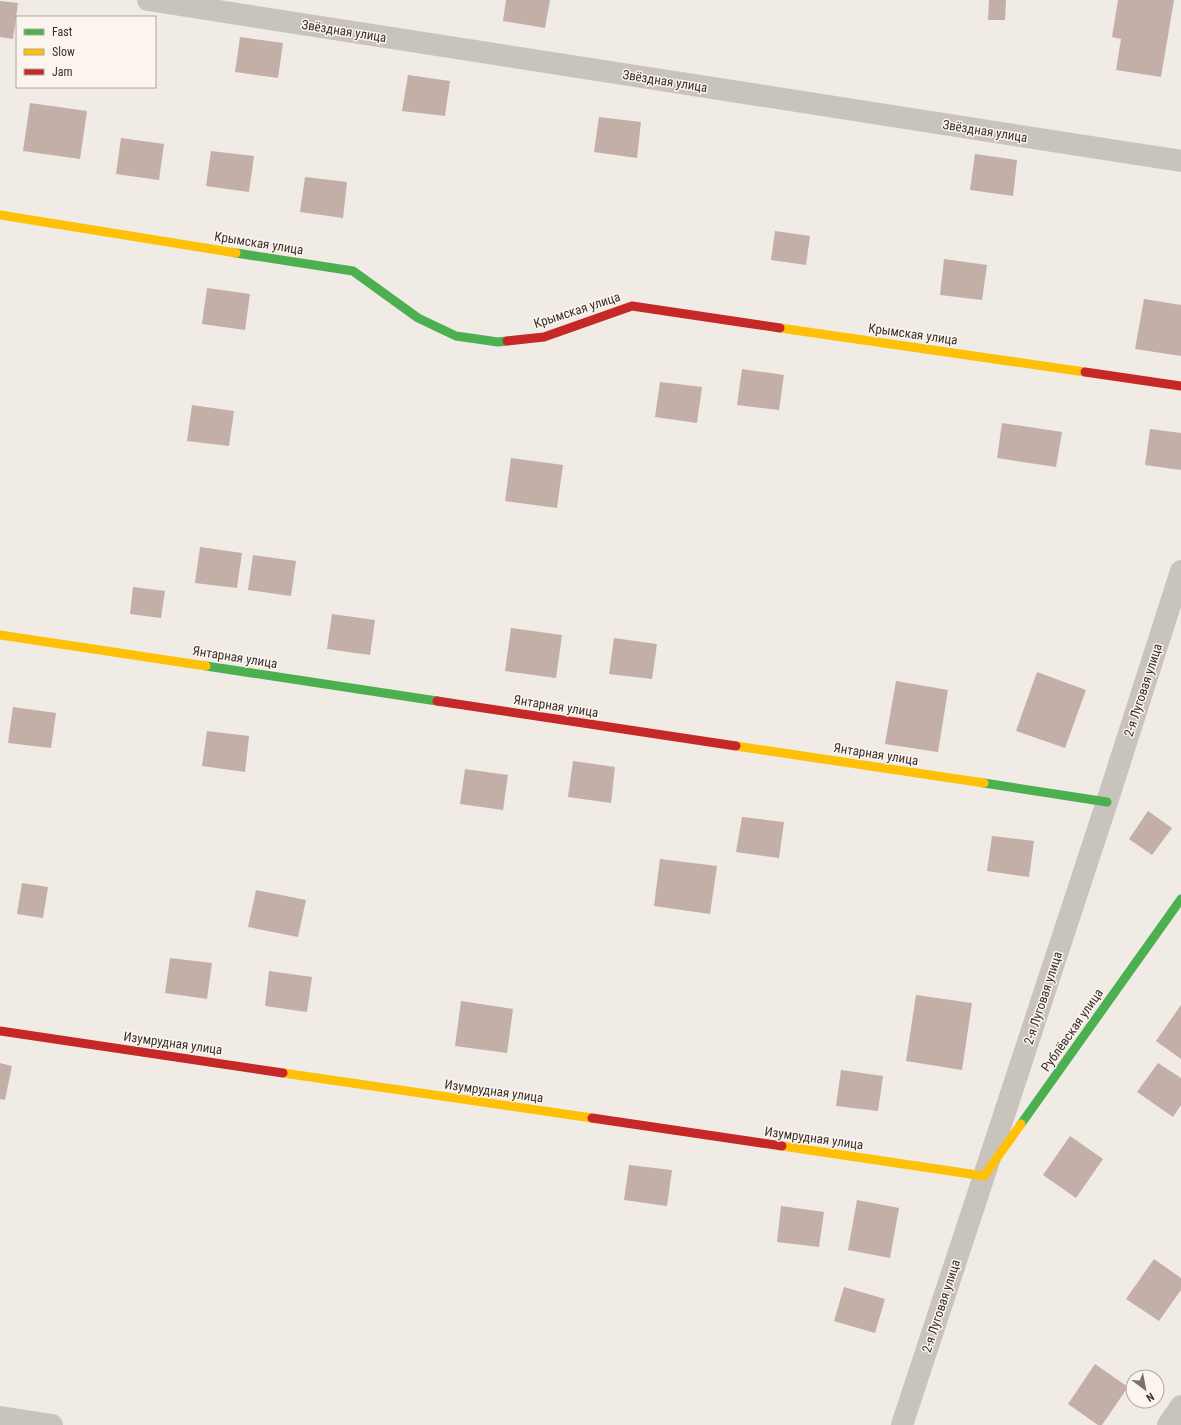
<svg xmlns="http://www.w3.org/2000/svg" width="1181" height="1425" font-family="'Roboto Condensed',sans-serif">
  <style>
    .building { fill: #c3afa7 }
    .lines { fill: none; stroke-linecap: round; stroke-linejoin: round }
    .street { stroke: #c9c3be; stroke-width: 22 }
    .fast { stroke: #4caf50; stroke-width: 9 }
    .slow { stroke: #ffc107; stroke-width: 9 }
    .jam { stroke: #c62828; stroke-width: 9 }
    .labels { text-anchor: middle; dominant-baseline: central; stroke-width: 3; stroke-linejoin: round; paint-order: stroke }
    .street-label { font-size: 13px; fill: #3b302b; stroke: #fbf5ee }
  </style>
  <rect width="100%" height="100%" fill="#f0ebe5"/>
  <path class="building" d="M506 0H550L545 28 503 21Z
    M989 0H1006L1005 20H988Z
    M1118 0H1174L1161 77 1116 70 1121 39 1112 37Z
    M0 1 18 3 13 39 0 37Z
    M240 37 283 43 278 78 235 72Z
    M408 75 450 81 445 116 402 111Z
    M30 103 87 111 80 159 23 151Z
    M599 117 641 122 637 158 594 152Z
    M121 138 164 144 159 180 116 174Z
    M211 151 254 156 249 192 206 186Z
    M975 154 1017 160 1013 196 970 190Z
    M305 177 347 182 343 218 300 212Z
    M775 231 810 236 806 265 771 260Z
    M944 259 987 265 982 300 940 295Z
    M207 288 250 294 245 330 202 324Z
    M1144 299 1181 305V356L1135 349Z
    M742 369 784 375 779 410 737 405Z
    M660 382 702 387 697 423 655 417Z
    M192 405 234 411 229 446 187 441Z
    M1002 423 1062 432 1056 467 997 458Z
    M1150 429 1181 433V470L1145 465Z
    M511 458 563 465 557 508 505 501Z
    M200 547 242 553 237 588 195 583Z
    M253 555 296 561 291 596 248 590Z
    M133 587 165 591 161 618 130 614Z
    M332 614 375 620 370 655 327 649Z
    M511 628 562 635 556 678 505 671Z
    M614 638 657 644 652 679 609 674Z
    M1037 672 1086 690 1065 748 1016 731Z
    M896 681 948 690 938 752 885 744Z
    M13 707 56 713 51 748 8 743Z
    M207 731 249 736 245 772 202 766Z
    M573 761 615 767 611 803 568 797Z
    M465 769 508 775 503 810 460 804Z
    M1148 811 1172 828 1152 855 1129 839Z
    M742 817 784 822 779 858 736 852Z
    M992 836 1034 841 1029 877 987 871Z
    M660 859 717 866 710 914 654 906Z
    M22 883 48 887 43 918 17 914Z
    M256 890 306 900 298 937 248 927Z
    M170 958 212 963 207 999 165 993Z
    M269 971 312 977 307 1012 265 1006Z
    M916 995 972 1003 962 1070 906 1061Z
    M461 1001 513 1009 507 1053 455 1046Z
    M1181 1005V1059L1156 1041Z
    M0 1063 12 1066 5 1100 0 1099Z
    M1158 1063 1181 1078V1105L1173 1117 1137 1092Z
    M841 1070 883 1076 878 1111 836 1106Z
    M1070 1136 1103 1159 1076 1198 1043 1175Z
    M629 1165 672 1170 667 1206 624 1200Z
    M857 1200 899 1208 890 1258 848 1250Z
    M781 1206 824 1212 819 1247 777 1242Z
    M1154 1259 1181 1278V1290L1159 1321 1126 1299Z
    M844 1287 885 1299 875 1333 834 1321Z
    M1095 1364 1128 1387 1102 1425H1098L1068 1404Z"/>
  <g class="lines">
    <path class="street" d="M148 0 1181 161
      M0 1417 52 1425
      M902 1425 1107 802 1181 571
      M1168 1425 1181 1406"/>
    <path class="fast" d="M236 253 353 271 418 318 456 336 498 342 507 341
      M206 666 437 701
      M984 783 1107 802
      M1021 1124 1181 899"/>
    <path class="slow" d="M0 215 236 253
      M780 328 1085 372
      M0 635 206 666
      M736 746 984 783
      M283 1073 592 1118
      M782 1146 984 1176 1021 1124"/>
    <path class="jam" d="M507 341 544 337 632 306 780 328
      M1085 372 1181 386
      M437 701 736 746
      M0 1031 283 1073
      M592 1118 782 1146"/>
  </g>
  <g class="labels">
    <g class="street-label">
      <text transform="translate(344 31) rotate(9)">Звёздная улица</text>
      <text transform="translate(665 81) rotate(9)">Звёздная улица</text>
      <text transform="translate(985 131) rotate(9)">Звёздная улица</text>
      <text transform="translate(259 243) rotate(9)">Крымская улица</text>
      <text transform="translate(577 310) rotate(-18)">Крымская улица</text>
      <text transform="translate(913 334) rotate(8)">Крымская улица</text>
      <text transform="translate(235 657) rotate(9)">Янтарная улица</text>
      <text transform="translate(1143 690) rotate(-72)">2-я Луговая улица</text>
      <text transform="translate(556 706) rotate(9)">Янтарная улица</text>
      <text transform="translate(876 754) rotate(9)">Янтарная улица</text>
      <text transform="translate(1043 998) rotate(-72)">2-я Луговая улица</text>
      <text transform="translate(1072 1030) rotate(-55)">Рублёвская улица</text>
      <text transform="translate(173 1043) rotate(8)">Изумрудная улица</text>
      <text transform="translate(494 1091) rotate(8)">Изумрудная улица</text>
      <text transform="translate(814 1138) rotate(8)">Изумрудная улица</text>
      <text transform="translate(941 1306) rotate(-72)">2-я Луговая улица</text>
    </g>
  </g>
  <rect x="16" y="16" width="140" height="72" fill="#fbf5ee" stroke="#aea6a0"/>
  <rect x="24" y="29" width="20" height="6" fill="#4caf50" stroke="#aea6a0"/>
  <text x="52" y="36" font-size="12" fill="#3b302b">Fast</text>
  <rect x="24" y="49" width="20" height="6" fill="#ffc107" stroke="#aea6a0"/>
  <text x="52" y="56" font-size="12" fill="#3b302b">Slow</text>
  <rect x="24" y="69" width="20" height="6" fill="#c62828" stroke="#aea6a0"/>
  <text x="52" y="76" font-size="12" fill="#3b302b">Jam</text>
  <g transform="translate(1145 1389) rotate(148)"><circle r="19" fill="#fbf5ee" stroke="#aea6a0"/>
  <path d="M0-3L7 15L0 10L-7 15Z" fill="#7a716c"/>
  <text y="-6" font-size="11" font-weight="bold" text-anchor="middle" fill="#3b302b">N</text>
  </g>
</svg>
